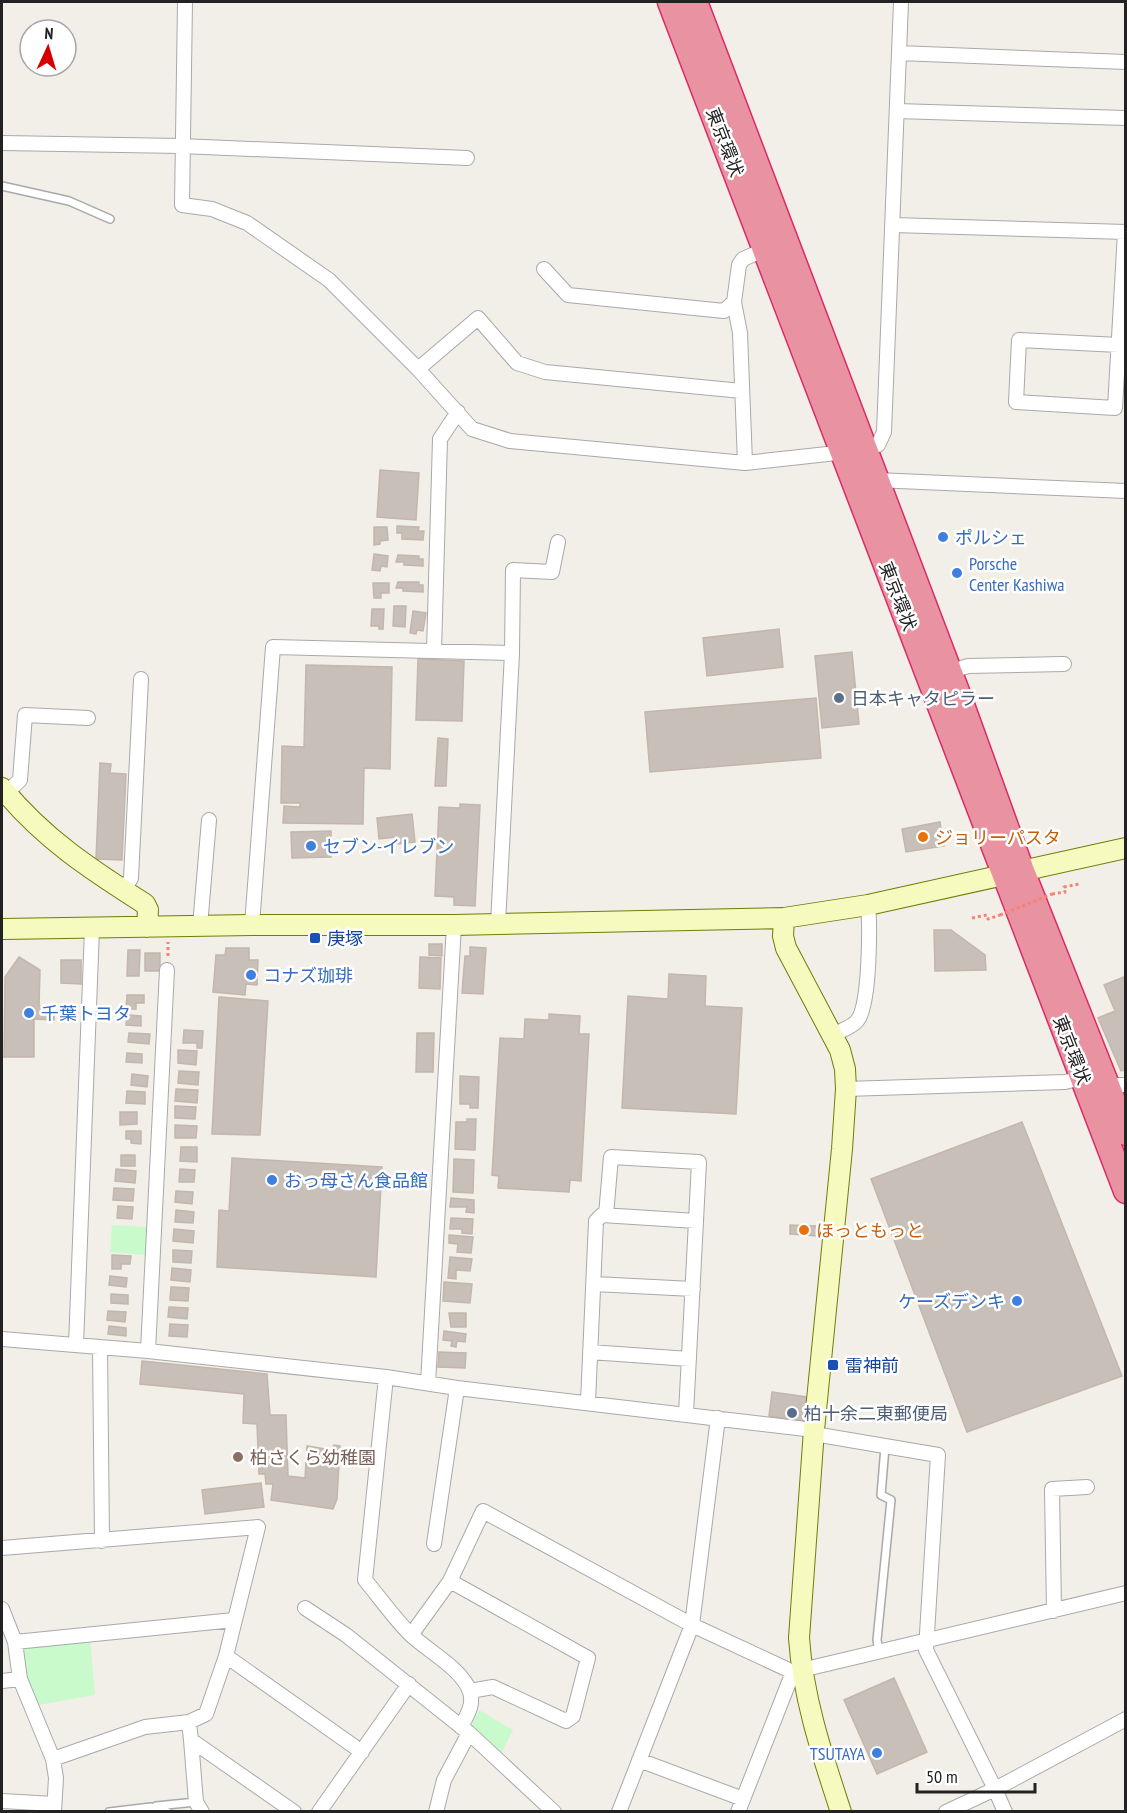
<svg xmlns="http://www.w3.org/2000/svg" width="1127" height="1813" font-family="'PT Sans Narrow','Noto Sans JP',sans-serif">
  <style>
    .park { fill: #c8facc }
    .building { fill: #c7bfb8; stroke: #c4b6ab; stroke-width: 1.5 }
    .lines { fill: none; stroke-linecap: round; stroke-linejoin: round }
    .lane-casing { stroke: #a9a9a9; stroke-width: 10 }
    .street-casing { stroke: #a9a9a9; stroke-width: 16 }
    .secondary-casing { stroke: #707d05; stroke-width: 22 }
    .highway-casing { stroke: #dc2a67; stroke-width: 27 }
    .path { stroke: #fa8072; stroke-width: 3; stroke-dasharray: 3 3; stroke-linecap: butt }
    .lane { stroke: #fff; stroke-width: 7 }
    .street { stroke: #fff; stroke-width: 14 }
    .secondary { stroke: #f7fabf; stroke-width: 20 }
    .highway { stroke: #e892a2; stroke-width: 24 }
    .path-bridge { stroke: #fa8072; stroke-width: 3; stroke-dasharray: 3 3; stroke-linecap: butt }
    .shop-dot { fill: #3f7fe0; stroke: #fff; stroke-width: 2 }
    .service-dot { fill: #5c6f8a; stroke: #fff; stroke-width: 2 }
    .food-dot { fill: #e8710a; stroke: #fff; stroke-width: 2 }
    .transit-dot { fill: #1a4fb4; stroke: #fff; stroke-width: 2 }
    .education-dot { fill: #8d6e63; stroke: #fff; stroke-width: 2 }
    .labels { text-anchor: middle; dominant-baseline: central; stroke-width: 5; stroke-linejoin: round; paint-order: stroke }
    .street-label { font-size: 18px; fill: #222; stroke: #fff }
    .shop-label { font-size: 18px; fill: #366cbe; stroke: #fff; text-anchor: start }
    .service-label { font-size: 18px; fill: #4e5e75; stroke: #fff; text-anchor: start }
    .food-label { font-size: 18px; fill: #c56008; stroke: #fff; text-anchor: start }
    .transit-label { font-size: 18px; fill: #164399; stroke: #fff; text-anchor: start }
    .education-label { font-size: 18px; fill: #785e54; stroke: #fff; text-anchor: start }
  </style>
  <rect width="100%" height="100%" fill="#f2efe9"/>
  <path class="park" d="M112 1225 147 1227 146 1255 110 1252Z
    M90 1639 95 1695 38 1705 24 1674 21 1646Z
    M479 1710 513 1730 501 1754 475 1732 472 1725Z"/>
  <path class="building" d="M380 470 419 473 416 520 377 517Z
    M397 526 419 527 418 531H424L423 540 402 539V533H397Z
    M374 527H387L388 540 380 541V544L374 545Z
    M374 554 388 556 387 567 381 566 380 571 372 570Z
    M398 555 419 556V559H423V566L404 565V562H396Z
    M398 582H419V585H423V592L403 591V588H396Z
    M373 583H389V593H381V598H374Z
    M394 606H406L405 627 393 626Z
    M372 609H384L383 629H379V626H371Z
    M413 611 426 613 423 631 417 630 416 634 410 633Z
    M779 629 783 667 707 676 703 638Z
    M852 652 859 724 822 728 815 656Z
    M418 659 464 661 462 721 416 720Z
    M306 665 392 667 390 769 364 768 363 824 283 823 284 806 300 807V803H281L282 746 304 747Z
    M816 698 821 758 650 772 645 712Z
    M438 738 448 739 446 786H435Z
    M100 763 111 764 110 773 126 774 122 860 96 859Z
    M460 804 480 805 475 906 454 905V897L435 896 439 807 460 808Z
    M412 814 415 842 397 844 396 837 379 839 377 818Z
    M940 822 944 846 906 852 902 829Z
    M331 831V857L292 858 291 832Z
    M934 930H951L985 955 986 970 935 971Z
    M429 944H442V956L429 955Z
    M470 947 486 948 483 994 462 993 465 956H470Z
    M226 948H249V960H258L257 985 246 984 245 995 213 992 216 955H225Z
    M128 950H140L139 976H127Z
    M145 953H160V971H145Z
    M19 957 40 970 39 1006H54V1020L34 1019V1057H4L5 977Z
    M420 957 441 958 440 989 419 988Z
    M61 960H81V984L61 983Z
    M669 974 706 976 705 1006 742 1008 736 1114 622 1108 628 996 668 999Z
    M1126 976V1070L1121 1071 1098 1018 1115 1011 1104 985Z
    M127 995H144V1003H136V1009H126Z
    M219 997 268 1001 260 1135 212 1134Z
    M549 1014 580 1016 579 1034H589L581 1181 570 1180 569 1192 498 1188 499 1176 492 1175 500 1038 524 1039 525 1019 549 1020Z
    M127 1015 141 1016V1026L126 1025Z
    M184 1030 203 1031 202 1048H197V1043H183Z
    M129 1033 150 1034 149 1044 128 1042Z
    M417 1033H434L433 1072H416Z
    M178 1050 197 1051 196 1065 178 1063Z
    M127 1053 142 1054V1063L126 1062Z
    M179 1071 199 1072 198 1085 178 1083Z
    M132 1074 148 1076 147 1087 131 1085Z
    M460 1076 479 1077 478 1108H470V1104H460Z
    M176 1089 198 1090 197 1103 175 1101Z
    M127 1091 145 1092V1104L126 1103Z
    M175 1106 196 1107 195 1119 175 1118Z
    M120 1112H137V1124L120 1125Z
    M467 1119H476L475 1150 455 1149 456 1122H467Z
    M1022 1122 1122 1376 967 1432 871 1179Z
    M175 1125 197 1126 196 1138H175Z
    M126 1131H141V1144L131 1143V1139H126Z
    M181 1147H197V1162L180 1161Z
    M121 1155H135V1166H121Z
    M232 1158 382 1167 376 1277 217 1267 219 1210 229 1211Z
    M454 1159 474 1160 473 1193 453 1192Z
    M116 1169 136 1171 135 1183 115 1181Z
    M180 1169 195 1170 194 1182H179Z
    M114 1188 134 1189 133 1201 113 1200Z
    M176 1191 193 1192 192 1204 175 1202Z
    M451 1198 474 1200V1213L466 1212 467 1207H450Z
    M118 1206 133 1207 132 1219 117 1218Z
    M176 1210 194 1212 193 1223 175 1222Z
    M451 1218 473 1219 472 1234 462 1233V1229H450Z
    M790 1225 817 1226V1236L790 1234Z
    M174 1229 194 1231 193 1243 173 1241Z
    M449 1235 473 1237 471 1253 457 1252 458 1244 449 1243Z
    M173 1250 192 1251 191 1263 173 1262Z
    M112 1255 131 1256 130 1264H121V1269H112Z
    M450 1257 472 1259 470 1271 456 1270V1279L448 1278Z
    M172 1268 191 1270 190 1282 171 1280Z
    M110 1276 127 1278 126 1287 109 1285Z
    M444 1282 472 1284 470 1303 443 1301Z
    M171 1287 189 1288 188 1301 170 1300Z
    M111 1294 128 1295V1304L111 1303Z
    M169 1307 188 1308 187 1319 168 1317Z
    M108 1311 126 1312 125 1322 107 1320Z
    M449 1313H466V1327H451Z
    M170 1324 188 1325 187 1337 169 1336Z
    M109 1326 126 1328V1336L108 1334Z
    M444 1331 466 1334 465 1342 457 1341 456 1347 451 1346 452 1341 443 1340Z
    M439 1352 466 1353 465 1368 438 1367Z
    M142 1361 267 1374 270 1415H286L288 1476 305 1478 307 1446 331 1450 334 1445 340 1446 337 1499 333 1509 271 1500 273 1484H266L265 1474H259L257 1424 243 1423 244 1394 140 1384Z
    M772 1392 807 1397 804 1421 769 1416Z
    M261 1483 264 1507 205 1514 202 1490Z
    M894 1678 927 1752 877 1774 844 1700Z"/>
  <g class="lines">
    <g class="lane-casing">
      <path id="lane" d="M2 186 69 201 110 219
        M879 1650 877 1640 891 1500 881 1495 885 1447
        M156 1806 196 1802
        M109 1812 151 1807 168 1812"/>
    </g>
    <g class="street-casing">
      <path id="street" d="M185 2 182 205 212 209 247 223 329 280 418 369 472 429 510 441 745 463 864 450 878 445 884 432 901 2
        M899 53 1126 62
        M897 111 1126 118
        M2 143 181 146 467 158
        M893 225 1126 232
        M544 269 568 295 724 311 734 302
        M1119 345 1019 340 1016 402 1115 408 1125 232
        M418 369 478 318 517 363 545 372 742 391
        M745 463 740 333 734 302 739 265 743 259 766 249
        M876 480 1126 491
        M434 651 440 439 458 412
        M512 653 513 570 552 572 558 542
        M945 673 968 666 1064 664
        M6 793 20 780 25 715 88 718
        M124 891 131 878 141 679
        M252 925 273 647 512 653 498 924
        M200 926 209 820
        M833 1035C840 1031 852 1027 857 1021 870 1006 870 927 868 905
        M1107 1085H1126
        M846 1089 1065 1082 1082 1078
        M606 1215 611 1157 699 1162 696 1221
        M594 1284 693 1289
        M2 1339 148 1351 386 1377 457 1388 814 1430 820 1435 938 1455 926 1650 995 1789 946 1812
        M76 1345 92 929
        M100 1347 102 1541
        M148 1351 167 970
        M590 1352 689 1359
        M386 1377 365 1580C380 1598 394 1618 410 1634 426 1650 462 1668 470 1692 474 1705 467 1715 461 1727
        M428 1383 454 925
        M588 1402 596 1221 602 1215 696 1221 686 1414
        M434 1544 457 1388
        M2 1548 258 1527 226 1656 206 1714 189 1722 145 1727 53 1759 20 1679 15 1642 2 1609
        M450 1581 588 1658 573 1716 566 1721 493 1687 470 1691
        M305 1608 346 1635 469 1733 554 1812
        M1054 1611 1052 1489 1087 1487
        M411 1635 450 1581 483 1511 692 1625 793 1672
        M15 1642 234 1620
        M226 1656 362 1752
        M2 1681 20 1679
        M189 1722 191 1740 294 1812
        M191 1740 196 1802 202 1812
        M53 1759 56 1778 54 1812
        M639 1760 743 1799
        M2 1801 54 1804
        M319 1812 409 1684
        M436 1812 444 1780 469 1733
        M619 1812 692 1625 718 1418
        M738 1812 793 1672 1126 1593
        M1005 1812 995 1789 1126 1719"/>
    </g>
    <g class="secondary-casing">
      <path id="secondary" d="M2 788C44 839 90 869 145 904L148 910 147 927
        M784 918 783 936 786 948 840 1050 845 1069 846 1089 842 1149 814 1430 799 1638C803 1698 822 1754 841 1812
        M2 929 252 925H454L784 918 868 905 1126 848"/>
    </g>
    <g class="highway-casing">
      <path id="highway" d="M670 2 1126 1191
        M695 2 958 694 1022 871 1126 1133"/>
    </g>
    <path class="path" d="M1052 894 1065 892 1064 887 1079 884
      M972 918 987 915 988 919 1000 915
      M168 956V942"/>
    <use href="#lane" class="lane"/>
    <use href="#street" class="street"/>
    <use href="#secondary" class="secondary"/>
    <use href="#highway" class="highway"/>
    <path class="path-bridge" d="M1000 915 1052 894"/>
  </g>
  <g class="shop-dot">
    <circle cx="943" cy="537" r="6"/>
    <circle cx="957" cy="573" r="6"/>
    <circle cx="311" cy="846" r="6"/>
    <circle cx="251" cy="975" r="6"/>
    <circle cx="29" cy="1013" r="6"/>
    <circle cx="272" cy="1180" r="6"/>
    <circle cx="1017" cy="1301" r="6"/>
    <circle cx="877" cy="1753" r="6"/>
  </g>
  <g class="service-dot">
    <circle cx="839" cy="698" r="6"/>
    <circle cx="792" cy="1413" r="6"/>
  </g>
  <g class="food-dot">
    <circle cx="923" cy="837" r="6"/>
    <circle cx="804" cy="1230" r="6"/>
  </g>
  <g class="transit-dot">
    <rect x="309" y="932" width="12" height="12" rx="3"/>
    <rect x="827" y="1359" width="12" height="12" rx="3"/>
  </g>
  <circle class="education-dot" cx="238" cy="1457" r="6"/>
  <g class="labels">
    <g class="street-label">
      <text transform="translate(725 142) rotate(69)">東京環状</text>
      <text transform="translate(898 596) rotate(69)">東京環状</text>
      <text transform="translate(1072 1050) rotate(69)">東京環状</text>
    </g>
    <g class="shop-label">
      <text x="955" y="537">ポルシェ</text>
      <text x="969" y="563">Porsche<tspan x="969" dy="21">Center Kashiwa</tspan></text>
      <text x="323" y="846">セブン-イレブン</text>
      <text x="263" y="975">コナズ珈琲</text>
      <text x="41" y="1013">千葉トヨタ</text>
      <text x="284" y="1180">おっ母さん食品館</text>
      <text x="1005" y="1301" text-anchor="end">ケーズデンキ</text>
      <text x="865" y="1753" text-anchor="end">TSUTAYA</text>
    </g>
    <g class="service-label">
      <text x="851" y="698">日本キャタピラー</text>
      <text x="804" y="1413">柏十余二東郵便局</text>
    </g>
    <g class="food-label">
      <text x="935" y="837">ジョリーパスタ</text>
      <text x="816" y="1230">ほっともっと</text>
    </g>
    <g class="transit-label">
      <text x="327" y="938">庚塚</text>
      <text x="845" y="1365">雷神前</text>
    </g>
    <g class="education-label">
      <text x="250" y="1457">柏さくら幼稚園</text>
    </g>
  </g>
  <rect width="1127" height="1813" fill="none" stroke="#222222" stroke-width="6"/>
  <g transform="translate(48 48) rotate(4)"><circle r="28" fill="#ffffff" stroke="#a7a7a7" stroke-width="1.5"/>
  <path d="M0-4.5L10 22L0 15L-10 22Z" fill="#d40000"/>
  <text y="-9" font-size="16" font-weight="bold" text-anchor="middle" fill="#222222">N</text>
  </g>
  <path d="M917 1783v9h118v-9" fill="none" stroke="#222222" stroke-width="3"/>
  <text x="926" y="1783" font-size="18" fill="#222222" stroke="#ffffff" stroke-width="4.5" paint-order="stroke">50 m</text>
</svg>
